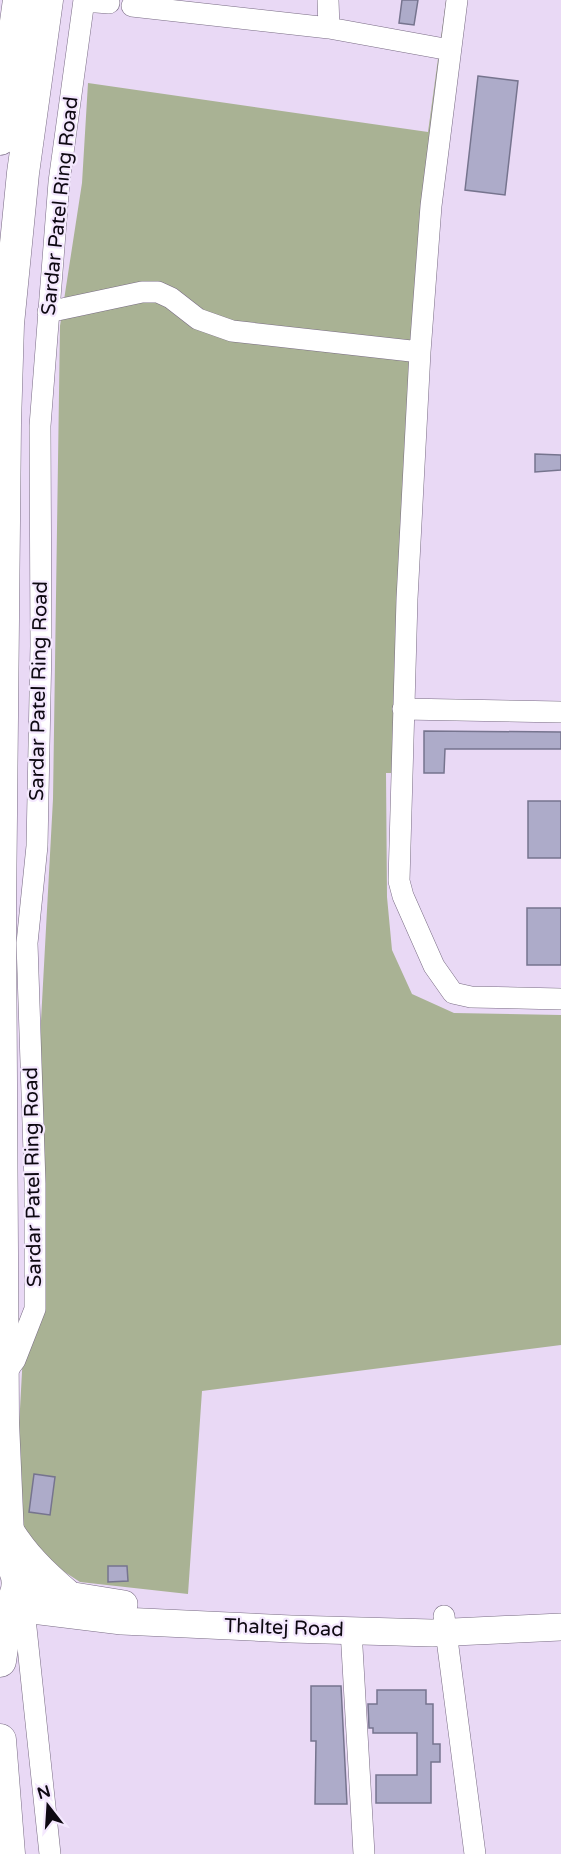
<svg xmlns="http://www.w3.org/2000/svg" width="561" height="1854" font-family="'Varela Round',sans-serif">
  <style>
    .green { fill: #a9b294 }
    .building { fill: #adabc9; stroke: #76748e; stroke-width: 1.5 }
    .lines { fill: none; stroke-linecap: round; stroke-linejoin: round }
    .minor-casing { stroke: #796c84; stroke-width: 22 }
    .major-casing { stroke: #796c84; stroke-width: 28 }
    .highway-casing { stroke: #796c84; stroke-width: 33 }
    .minor { stroke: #fff; stroke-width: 21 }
    .major { stroke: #fff; stroke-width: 27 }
    .highway { stroke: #fff; stroke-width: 32 }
    .labels { text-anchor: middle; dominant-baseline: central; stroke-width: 4.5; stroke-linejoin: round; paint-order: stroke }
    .street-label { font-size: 20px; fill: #0e0912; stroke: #f4e8fe }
  </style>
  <rect width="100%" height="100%" fill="#e9d9f5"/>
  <path class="green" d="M446 0H463L426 353 407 773H386L387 897 392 950 412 994 454 1013 561 1015V1345L202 1391 188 1594 80 1582 43 1558 17 1520 18 1446 53 799 60 326 82 183 88 83 428 132Z"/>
  <path class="building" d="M402 0H418L414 25 399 23Z
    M478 76 518 81 505 195 465 190Z
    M535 454 561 455V470L535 472Z
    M424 731 561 732V749H445L444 773H424Z
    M528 801H561V858H528Z
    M527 908H561V965H527Z
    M34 1474 55 1477 50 1515 29 1512Z
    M108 1566H127L128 1581 108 1582Z
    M311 1686H341L347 1804H315L316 1741H311Z
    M377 1690H426V1704H433V1744H440V1762H431V1803H376V1775H417V1733H373V1728H369L368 1704H377Z"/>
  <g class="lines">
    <g class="minor-casing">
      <path id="minor" d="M328 0 329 28
        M457 0 431 206 420 352 407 599 399 881 403 896 434 966 453 993 471 997 561 999
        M84 1 109 3
        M132 6 329 28 450 50
        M48 312 142 292H158L171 298 198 319 232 331 420 352
        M403 709 561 712
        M4 1375 15 1360 35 1309V1183L27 943 37 846 41 646 40 426 59 182 84 0
        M24 1609 50 1854
        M444 1616 475 1854
        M351 1630 364 1854"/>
    </g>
    <g class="major-casing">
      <path id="major" d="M6 1523C23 1553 44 1573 70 1595
        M18 1587 124 1604
        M8 1607 122 1621 291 1629 432 1633 561 1627"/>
    </g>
    <g class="highway-casing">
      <path id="highway" d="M0 139 19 0
        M0 1552C23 1570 24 1596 0 1614
        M9 1559 3 1422 0 913 5 424 8 324 23 173 47 0
        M0 1661 8 1607
        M0 1740 9 1854"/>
    </g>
    <use href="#minor" class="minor"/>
    <use href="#major" class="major"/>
    <use href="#highway" class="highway"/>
  </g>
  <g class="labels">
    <g class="street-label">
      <text transform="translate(60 206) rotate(-84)">Sardar Patel Ring Road</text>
      <text transform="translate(39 691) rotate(-89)">Sardar Patel Ring Road</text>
      <text transform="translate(33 1177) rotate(-91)">Sardar Patel Ring Road</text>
      <text transform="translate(284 1628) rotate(2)">Thaltej Road</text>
    </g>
  </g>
  <g transform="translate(48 1806) rotate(343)" stroke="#f4e8fe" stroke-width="4.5" paint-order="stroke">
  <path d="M0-4.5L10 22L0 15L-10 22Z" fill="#0e0912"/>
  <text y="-9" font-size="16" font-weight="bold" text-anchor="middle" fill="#0e0912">N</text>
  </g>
</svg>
